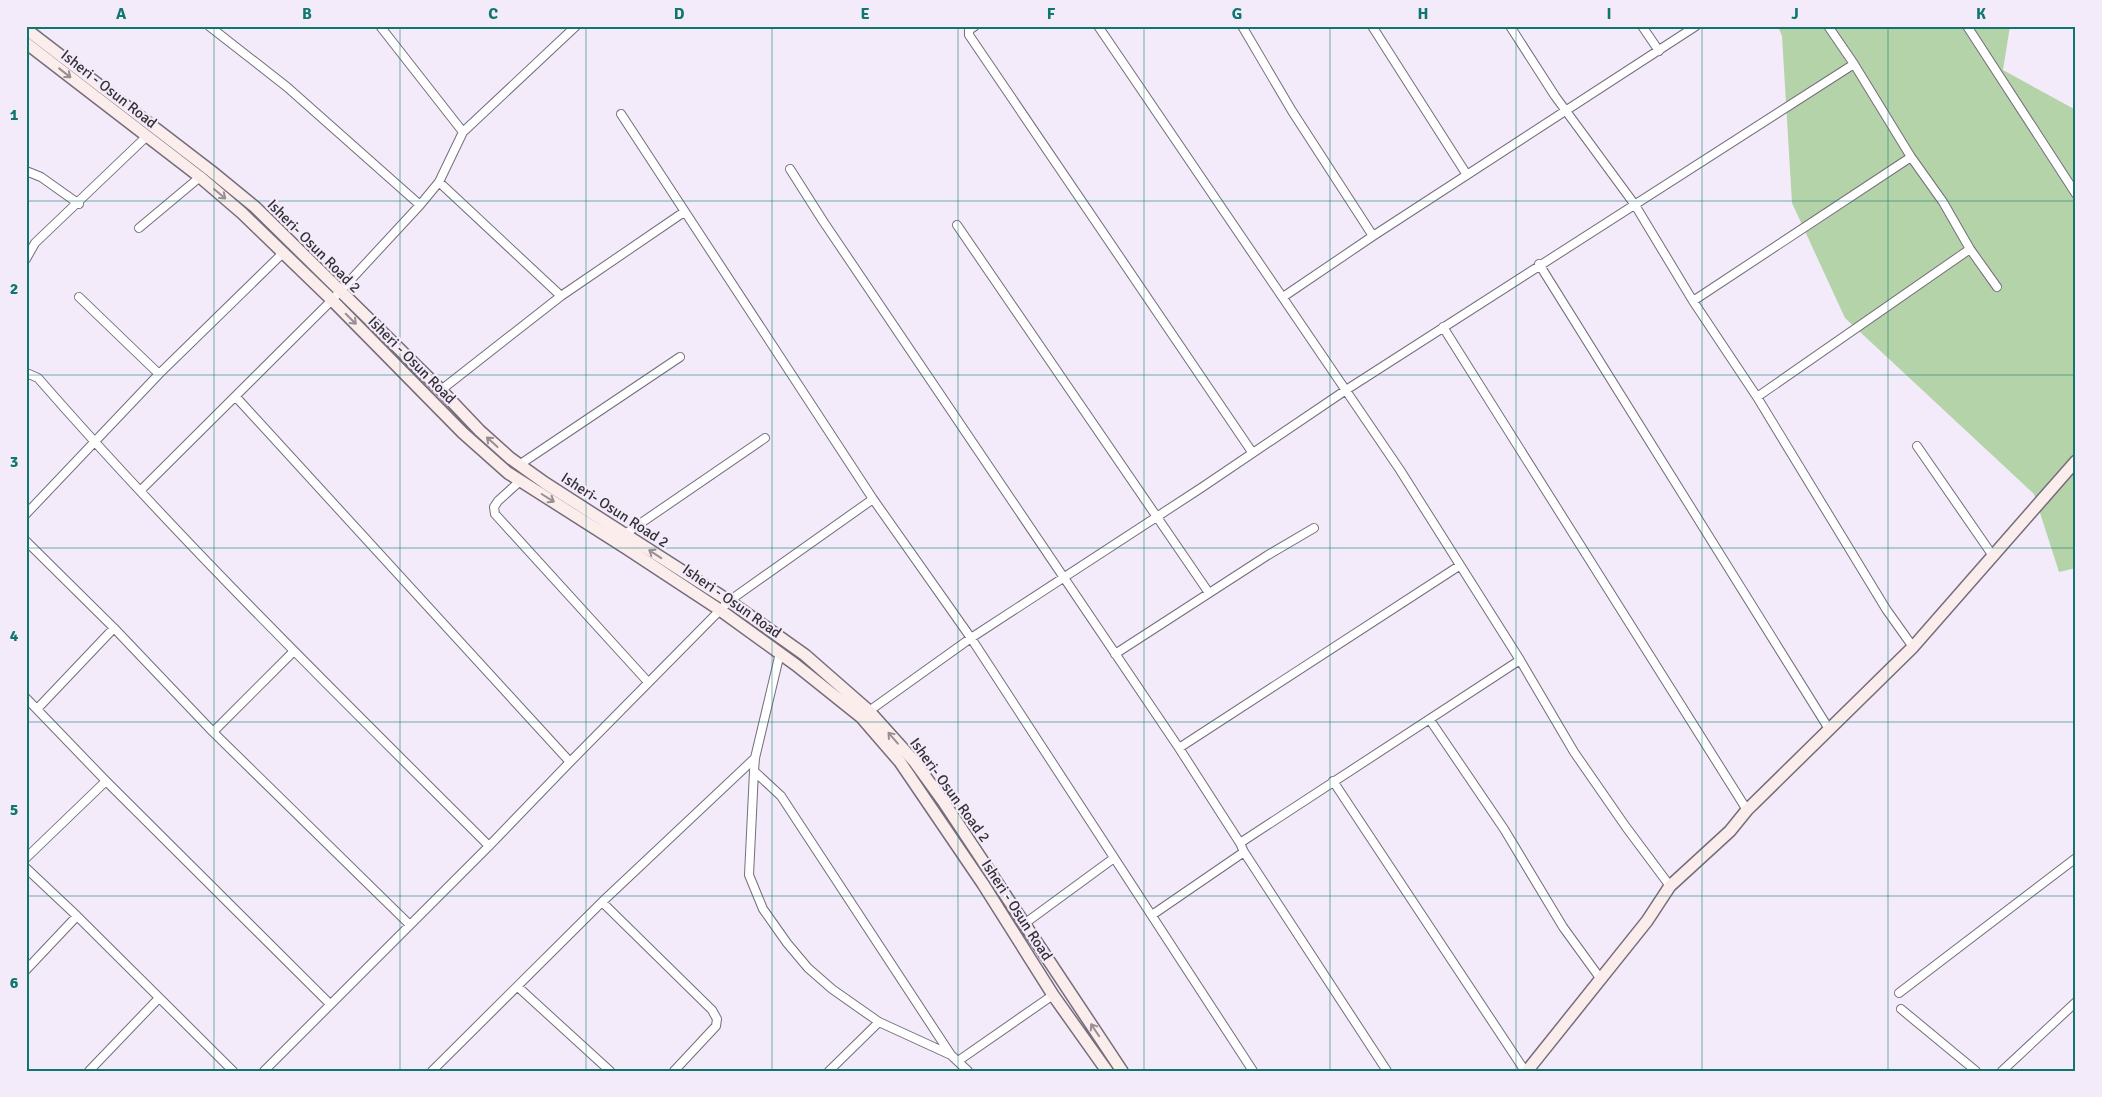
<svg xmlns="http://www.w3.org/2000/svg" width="2102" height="1097" font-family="Signika,sans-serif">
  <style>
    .green { fill: #b4d3a9 }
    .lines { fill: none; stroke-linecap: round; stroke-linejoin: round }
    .street-casing { stroke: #756d7a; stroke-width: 10 }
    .secondary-casing { stroke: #756d7a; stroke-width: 14 }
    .street { stroke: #fff; stroke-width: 8 }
    .secondary { stroke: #fceded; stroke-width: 11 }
    .oneway { stroke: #988f92 }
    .grid { fill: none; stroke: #0f766e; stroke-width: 1; stroke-opacity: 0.55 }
    .labels { text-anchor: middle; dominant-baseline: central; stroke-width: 4.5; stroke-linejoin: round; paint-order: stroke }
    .street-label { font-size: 15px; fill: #343136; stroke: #f3ebf9 }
    .neatline { fill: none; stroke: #0f766e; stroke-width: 2 }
    .grid-label { font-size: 16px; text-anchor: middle; font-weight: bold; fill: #0f766e }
  </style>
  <rect width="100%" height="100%" fill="#f3ebf9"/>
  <path class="green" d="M1778 26H2010L2003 70 2076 110V568L2059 572 2034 494 1845 318 1792 203 1782 36Z"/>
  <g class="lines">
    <g class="street-casing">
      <path id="street" d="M209 26 287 87 420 205
        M975 26 969 30V35L1252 452
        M1098 26 1400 470 1520 660 1574 752 1626 827 1670 886
        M1242 26 1292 111 1373 236
        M1372 26 1467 175
        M1510 26 1555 96 1635 205 1693 301 1757 397 1886 609 1913 647
        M1642 26 1659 51
        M1828 26 1854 64 1911 157 1943 202 1970 249 1997 287
        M1967 26 2076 194
        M621 114 873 499 971 638 1253 1071
        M463 132 576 26
        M790 169 823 221 1179 748 1240 843 1244 852 1387 1071
        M26 171 41 177 79 204
        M439 182 561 296
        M957 225 1209 593
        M139 228 200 177
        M26 259 35 243 146 137
        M1539 264 1829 729
        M79 297 159 374
        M1283 297 1373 236 1696 26
        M1693 301 1911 157
        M1443 327 1747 810
        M26 375 29 374 38 378C181 542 336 693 489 846
        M441 390 561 296 684 212
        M236 397 570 762
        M1757 397 1970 249
        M1917 446 1993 556
        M519 465 680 357
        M520 481 498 501 494 507 495 514 648 682
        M140 491 332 300 420 205 439 182 463 132 380 26
        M26 514 159 374 284 252
        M625 534 765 438
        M26 541 114 628 213 732 410 925
        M780 653 755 758 754 771 749 875 763 909 787 943 808 968 832 989 879 1022 951 1055
        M1115 654 1268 555 1314 528
        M26 698 106 781 330 1004
        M38 708 114 628
        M869 711 971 638 1201 488 1346 390 1854 64
        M1430 720 1504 829 1563 927 1600 978
        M213 732 293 652
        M1179 748 1459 566
        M754 771 781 796 951 1055 968 1071
        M1333 781 1525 1071
        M1240 843 1520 660
        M26 858 106 781
        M26 868 77 916 233 1071
        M602 902 712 1010 717 1019 716 1026 674 1071
        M1152 915 1244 852
        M1024 924 1114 858
        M26 970 77 916
        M518 987 610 1071
        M1899 993 2076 858
        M1901 1009 1976 1071
        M958 1061 1053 995
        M89 1071 159 998
        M264 1071 489 846 570 762 729 601 873 499
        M432 1071 602 902 755 758
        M829 1071 879 1022
        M2002 1071 2076 1002"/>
    </g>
    <g class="secondary-casing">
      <path id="secondary" d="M26 29 211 171 255 207 441 390 480 431 510 458 545 483 729 601 805 655 869 711 914 761 943 801 1122 1071
        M26 43 200 177 242 213 332 300 463 433 508 473 626 548 720 610 796 665 861 717 900 762 983 884 1053 995 1107 1071
        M1527 1071 1647 921 1670 886 1730 831 1747 810 1913 647 2076 461"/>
    </g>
    <use href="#street" class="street"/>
    <use href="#secondary" class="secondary"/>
  </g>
  <defs><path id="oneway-shaft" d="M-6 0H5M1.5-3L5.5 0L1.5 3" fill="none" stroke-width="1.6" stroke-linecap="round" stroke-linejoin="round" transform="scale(1.25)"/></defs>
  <g class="oneway">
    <use href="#oneway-shaft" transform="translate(65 73) rotate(38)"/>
    <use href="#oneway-shaft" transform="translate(220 194) rotate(40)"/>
    <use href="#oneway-shaft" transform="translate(351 319) rotate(45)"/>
    <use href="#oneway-shaft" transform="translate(492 442) rotate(-138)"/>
    <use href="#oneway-shaft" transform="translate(548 498) rotate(32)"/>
    <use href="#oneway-shaft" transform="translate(655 554) rotate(-147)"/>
    <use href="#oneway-shaft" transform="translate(893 738) rotate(-131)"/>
    <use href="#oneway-shaft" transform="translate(1095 1030) rotate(-124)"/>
  </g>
  <path class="grid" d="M214 26V1071M400 26V1071M586 26V1071M772 26V1071M958 26V1071M1144 26V1071M1330 26V1071M1516 26V1071M1702 26V1071M1888 26V1071M26 201H2076M26 375H2076M26 548H2076M26 722H2076M26 896H2076"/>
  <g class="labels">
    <g class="street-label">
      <text transform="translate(109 89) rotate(38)">Isheri - Osun Road</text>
      <text transform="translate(314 246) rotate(45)">Isheri- Osun Road 2</text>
      <text transform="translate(412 360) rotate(45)">Isheri - Osun Road</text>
      <text transform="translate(615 510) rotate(33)">Isheri- Osun Road 2</text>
      <text transform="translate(732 601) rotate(35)">Isheri - Osun Road</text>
      <text transform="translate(950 790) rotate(54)">Isheri- Osun Road 2</text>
      <text transform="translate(1017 910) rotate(57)">Isheri - Osun Road</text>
    </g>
  </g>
  <rect width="2102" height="1097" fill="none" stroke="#f3ebf9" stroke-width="55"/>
  <rect x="28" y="28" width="2046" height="1042" class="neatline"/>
  <g class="grid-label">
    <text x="121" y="19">A</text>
    <text x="307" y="19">B</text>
    <text x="493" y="19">C</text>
    <text x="679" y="19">D</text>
    <text x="865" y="19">E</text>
    <text x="1051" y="19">F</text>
    <text x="1237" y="19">G</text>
    <text x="1423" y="19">H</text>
    <text x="1609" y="19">I</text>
    <text x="1795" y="19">J</text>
    <text x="1981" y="19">K</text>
    <text x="14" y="120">1</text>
    <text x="14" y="294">2</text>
    <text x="14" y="467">3</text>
    <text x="14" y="641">4</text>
    <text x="14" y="815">5</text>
    <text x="14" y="988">6</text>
  </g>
</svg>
